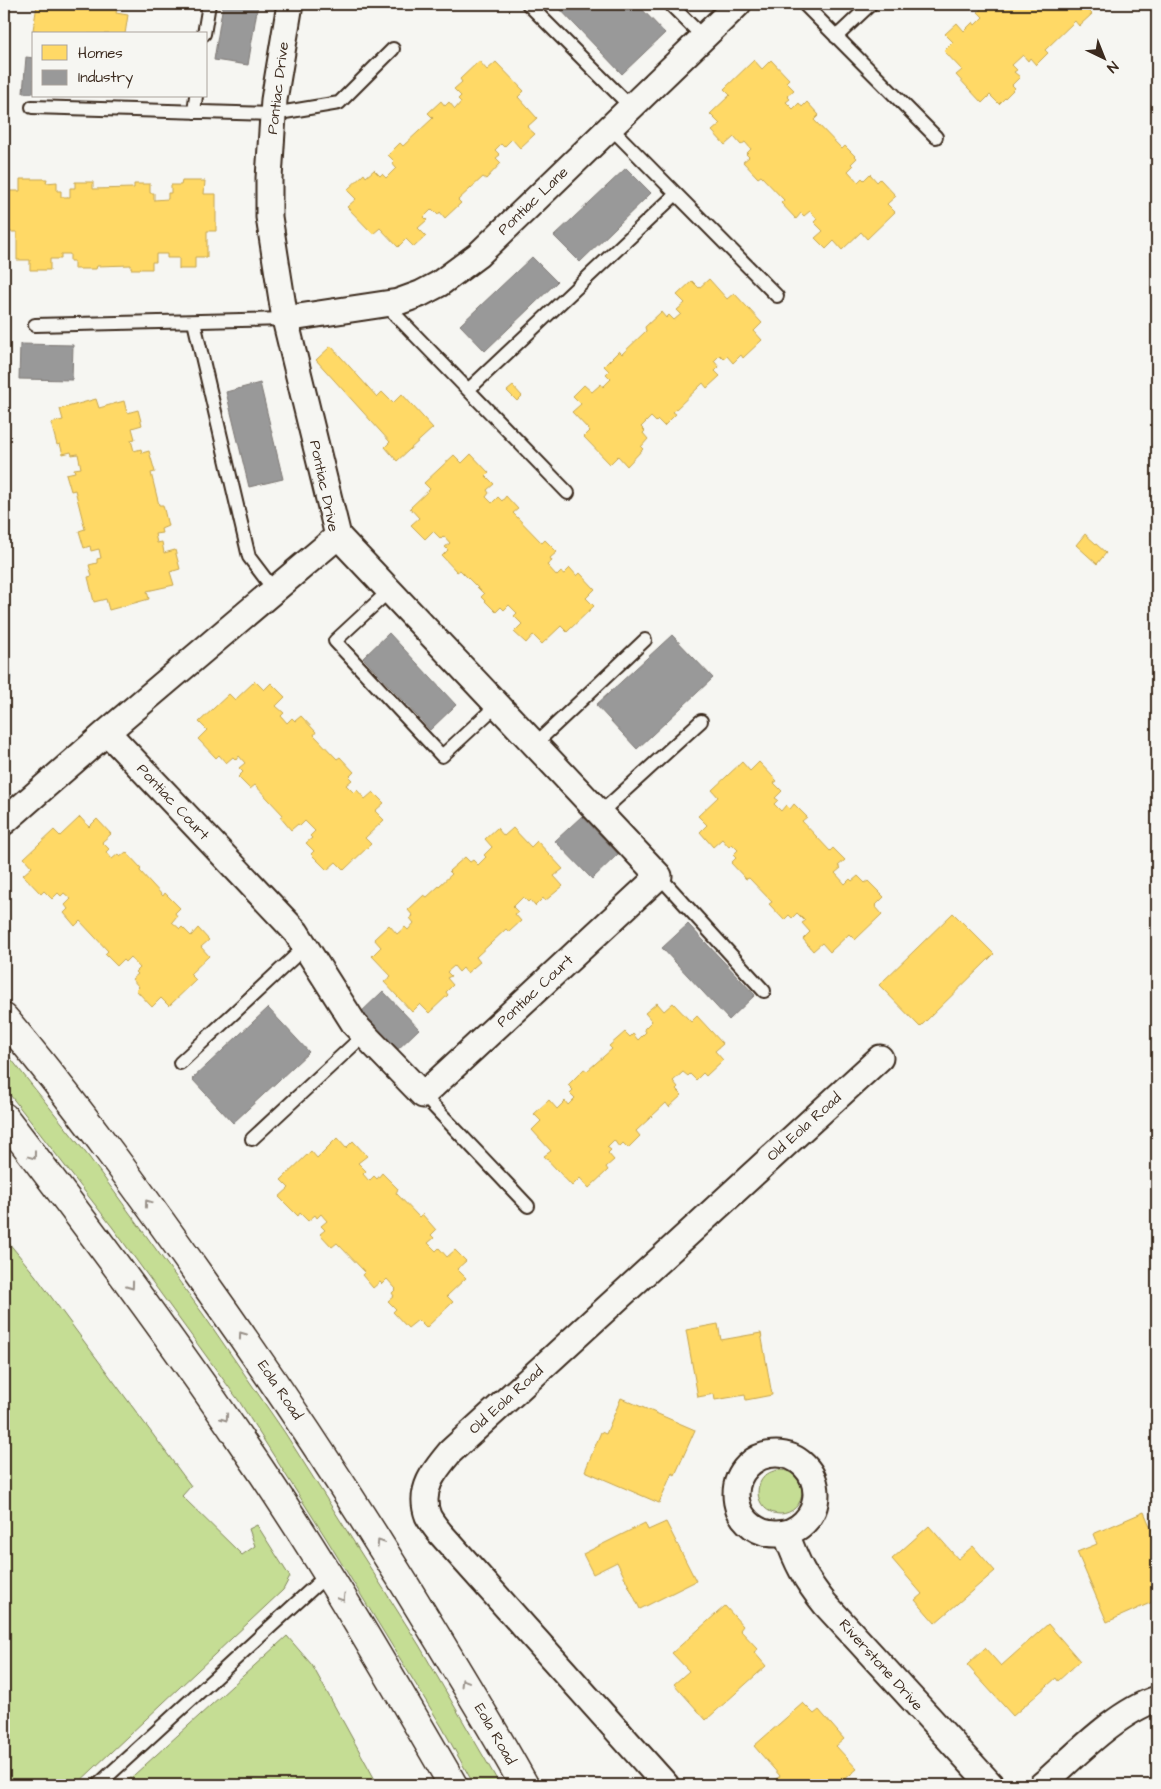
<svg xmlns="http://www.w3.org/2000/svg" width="1161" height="1789" font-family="'Architects Daughter',sans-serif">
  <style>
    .green { fill: #c5dd94; stroke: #808459 }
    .water { fill: #99d0f8; stroke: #738ea1 }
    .homes { fill: #ffd966; stroke: #c4a450 }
    .industry { fill: #999; stroke: #7d7874 }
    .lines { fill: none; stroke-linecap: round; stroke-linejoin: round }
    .service-casing { stroke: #3b2a1e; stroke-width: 16 }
    .minor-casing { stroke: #3b2a1e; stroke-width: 29 }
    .secondary-casing { stroke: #3b2a1e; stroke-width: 31 }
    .service { stroke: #f6f6f2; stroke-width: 12 }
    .minor { stroke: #f6f6f2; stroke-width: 25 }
    .secondary { stroke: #f6f6f2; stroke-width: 28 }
    .oneway { stroke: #989088 }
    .labels { text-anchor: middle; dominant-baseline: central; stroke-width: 5; stroke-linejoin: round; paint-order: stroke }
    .street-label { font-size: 15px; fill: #3b2a1e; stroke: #f6f6f2 }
  </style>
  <rect width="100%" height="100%" fill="#f6f6f2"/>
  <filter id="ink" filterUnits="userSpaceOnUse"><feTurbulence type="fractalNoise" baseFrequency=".02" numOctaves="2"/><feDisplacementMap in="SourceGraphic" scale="10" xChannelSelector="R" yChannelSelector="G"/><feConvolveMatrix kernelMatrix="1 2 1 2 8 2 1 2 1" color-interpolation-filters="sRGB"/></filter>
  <g filter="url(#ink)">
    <path class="green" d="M4 1050 89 1157 203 1314 285 1433 419 1645 500 1785H474L442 1727 326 1538 239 1401 113 1228 4 1087Z
      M4 1237 35 1275 191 1486 182 1496 242 1555 255 1546 249 1529 257 1525 290 1577 283 1590 76 1785H4Z
      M758 1492a22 22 0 1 1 44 0a22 22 0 1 1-44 0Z
      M287 1636 312 1665 378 1785H123Z"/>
    <path class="water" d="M4 630C8 651 17 681 4 701Z"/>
    <path class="homes" d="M41 4H118L116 13 128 15 125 34H45V32L33 30 37 5Z
      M976 4H1089L1091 6 1087 9 1092 14 1079 26 1075 21 1045 50 1048 53 1036 65 1030 58 1028 61 1023 55 1012 65 1017 70 1014 72 1020 77 1012 85 1015 88 999 104 990 95 982 103 956 75 962 70 944 51 953 42 945 34 957 23 964 31 973 22 975 25 983 17 978 12 981 9Z
      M754 60 762 69 771 60 789 79 786 82 794 90 787 96 790 99 786 102 793 109 799 103 802 107 807 102 819 115 814 120 842 149 845 146 857 158 851 164 853 166 848 171 858 182 862 178 864 180 870 174 877 182 880 179 896 196 887 204 895 212 867 239 861 232 842 250 834 241 826 249 815 238 823 231 814 222 817 219 810 211 804 216 801 213 796 219 781 203 784 200 761 176 758 178 743 162 749 157 746 154 751 149 745 142 741 145 734 137 725 145 712 131 720 124 710 114 730 95 724 89Z
      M479 61 487 70 496 62 524 91 518 97 537 118 527 127 535 134 520 148 512 139 504 147 501 144 495 150 500 155 496 158 501 163 486 179 483 177 458 200 461 203 445 218 440 212 438 215 432 209 424 217 427 220 418 228 426 236 414 247 406 239 398 247 380 228 373 234 347 207 356 199 347 190 364 174 366 177 374 170 380 176 382 174 386 178 396 168 392 163 394 161 388 155 400 143 403 146 433 118 428 113 441 101 445 106 449 102 455 109 461 102 458 99 461 96 454 89 462 82 460 79Z
      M20 179H47L46 183 57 182V191H61V197H70V188H75V182H93V189L134 188V184H150V193H154V200L168 199V193H171V185H181L182 181H205L204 194H216V231H207V257H195V269H179V258H167V254H156V262H152V269H131V265L97 266 96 269H74V261H70V254H61V259H50V270H30V260H17V232H9L8 191H20Z
      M709 279 727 299 734 293 762 323 754 331 762 340 743 358 741 355 733 363 727 356 724 359 720 355 714 361 719 367 715 371 720 376 707 388 703 383 673 412 676 414 664 426 658 420 656 422 651 417 641 427 645 431 643 433 648 439 641 447 643 449 627 466 618 456 610 464 584 437 590 431 572 412 581 404 573 396 584 385 592 392 601 384 603 387 611 379 606 374 609 371 604 366 619 351 622 354 646 331 645 327 661 312 666 318 669 315 674 320 681 314 677 310 685 303 677 295 692 281 699 288Z
      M331 346 377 397 382 392 393 403 402 394 433 428 397 461 385 447 390 442 316 360Z
      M513 386 522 396 517 401 507 391Z
      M96 399 99 408 124 401 127 413 138 410 142 425 132 428 135 439 131 440 134 451 141 449 142 453 149 451 155 472 151 473 159 505H163L168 526 161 529 162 533 155 534 157 543 162 542 164 553 175 550 180 569 170 572 174 585 147 591 149 599 109 610 106 599 94 602 88 577 92 576 89 565 97 563V559L101 558 99 549 91 551 90 546 84 548 79 531 85 529 75 490 71 491 66 474 75 472 74 469 81 468 78 454 72 455 71 452 63 454 60 444 57 445 51 423 63 420 60 409Z
      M471 454 489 473 486 476 494 484 487 490 489 493 486 497 492 503 498 497 502 501 506 496 518 509 513 513 542 543 545 540 557 552 550 558 552 561 547 565 557 576 561 572 564 574 570 568 577 576 580 573 595 589 586 598 594 606 567 632 561 626 542 644 533 635 526 643 514 632 522 624 514 616 517 613 509 605 504 610 501 607 496 612 481 597 484 594 460 570 457 572 442 556 448 550 445 547 450 543 444 536 441 539 433 531 425 539 411 525 419 518 410 508 430 489 424 483 454 455 462 463Z
      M1085 534 1106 553 1097 564 1076 545Z
      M255 681 264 690 271 683 285 697 276 706 284 713 281 716 287 723 292 718 295 721 301 716 316 732 314 735 337 759 340 757 354 772 349 777 352 780 346 785 354 793 357 790 365 799 373 792 384 803 375 811 384 820 365 838 371 844 344 870 336 862 327 870 311 854 314 851 306 843 312 838 310 836 315 831 305 821 300 826 298 824 291 830 280 817 283 815 255 785 250 789 238 777 243 772 239 768 245 763 239 756 236 760 233 757 226 763 219 755 216 758 198 739 207 730 199 722 229 694 235 700Z
      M742 762 750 771 759 762 777 781 774 783 782 791 775 798 778 800 774 804 781 811 786 805 790 809 794 804 807 817 802 821 830 851 833 848 845 860 838 866 841 868 835 873 845 884 850 879 852 881 858 876 865 883 868 881 884 897 875 906 882 914 855 940 849 934 830 952 822 943 813 951 803 939 810 932 802 923 805 921 797 913 792 918 789 915 784 920 769 904 772 902 749 878 746 879 731 863 736 858 733 855 738 850 732 844 729 847 722 839 713 847 700 832 707 825 698 816 718 797 712 790Z
      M80 817 89 827 97 819 111 834 102 842 109 849 106 852 112 859 118 854 120 857 126 852 141 868 140 871 163 896 165 893 180 908 175 913 177 916 172 922 180 929 182 927 191 936 198 928 209 940 201 947 209 956 190 974 196 980 169 1006 161 998 152 1007 136 990 139 987 132 979 138 974 136 972 140 968 130 957 125 962 123 960 117 966 105 954 108 951 80 921 75 926 64 913 68 909 65 905 71 899 64 893 61 896 58 893 52 899 44 891 41 894 23 875 32 867 24 858 54 830 60 836Z
      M497 828 504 836 513 828 531 847 537 841 563 869 554 876 563 886 545 901 543 898 535 906 530 900 528 902 523 897 513 907 518 912 515 914 521 921 509 932 506 929 476 957 480 962 467 973 463 968 459 972 454 966 447 972 451 976 447 978 453 985 446 992 448 995 429 1013 420 1004 412 1012 384 982 391 976 372 956 381 947 374 939 389 925 397 934 405 927 408 930 414 923 410 918 413 916 408 910 424 895 427 897 452 874 449 871 465 857 470 862 473 860 478 865 486 857 484 855 492 847 485 839Z
      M953 913 994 954 920 1027 879 985Z
      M657 1003 664 1011 673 1003 691 1022 697 1016 723 1044 715 1051 723 1060 706 1076 703 1073 696 1080 690 1074 688 1076 683 1072 673 1081 678 1087 676 1089 682 1095 669 1107 666 1103 636 1131 640 1136 628 1148 623 1143 619 1147 614 1140 607 1147 611 1150 608 1153 614 1160 606 1167 608 1170 589 1188 580 1178 572 1186 544 1156 551 1151 532 1130 541 1121 534 1114 549 1100 557 1109 565 1101 568 1105 575 1098 570 1093 573 1090 568 1085 584 1069 587 1071 612 1049 609 1046 625 1032 630 1037 633 1034 638 1040 646 1032 644 1029 652 1021 645 1013Z
      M337 1138 346 1148 353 1141 367 1156 358 1163 366 1171 363 1174 369 1181 374 1176 377 1179 382 1173 398 1189 396 1193 419 1217 422 1214 436 1230 431 1235 434 1238 428 1243 436 1251 439 1248 447 1257 455 1250 466 1261 457 1269 466 1278 447 1296 453 1302 426 1328 418 1320 408 1328 393 1312 396 1309 388 1301 394 1296 392 1293 396 1289 387 1279 382 1284 380 1282 373 1288 362 1275 365 1272 337 1243 332 1247 320 1234 325 1230 321 1226 327 1221 321 1214 317 1218 315 1215 308 1221 300 1213 298 1216 279 1197 289 1188 281 1180 311 1151 317 1158Z
      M718 1324 721 1340 761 1333 772 1395 746 1400 745 1395 715 1400 714 1394 698 1397 686 1330Z
      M621 1398 695 1430 675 1475 672 1473 659 1503 585 1471 601 1432 606 1434Z
      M1144 1512 1157 1542V1600L1107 1622 1077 1552 1097 1544 1093 1534Z
      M666 1522 696 1581 640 1609 617 1562 593 1574 583 1554 645 1523 648 1530Z
      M929 1526 958 1559 973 1546 995 1571 935 1623 915 1600 922 1594 892 1559Z
      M725 1606 743 1626 740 1630 758 1649 754 1652 766 1666 706 1720 674 1684 689 1671 672 1653Z
      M1048 1624 1080 1661 1058 1681 1056 1678 1013 1716 967 1665 985 1648 1001 1666Z
      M803 1703 814 1714 819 1710 844 1739 836 1746 857 1769 838 1785H769L780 1776 754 1746Z"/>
    <path class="industry" d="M223 4H258L248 65 214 60Z
      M555 4H637L665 33 622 74Z
      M26 57 34 58V93H23Z
      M626 168 651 193 580 262 554 236Z
      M532 257 557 282 485 351 460 325Z
      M20 344 73 345 72 380 19 379Z
      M260 383 283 479 249 487 226 392Z
      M389 633 456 705 430 730 363 658Z
      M672 635 713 678 637 749 596 705Z
      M582 816 618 854 592 879 555 841Z
      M688 924 755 995 729 1020 662 948Z
      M383 991 419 1029 393 1054 357 1016Z
      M268 1008 309 1052 233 1123 192 1079Z"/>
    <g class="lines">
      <g class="service-casing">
        <path id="service" d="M528 4 631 107
          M670 4 703 37
          M804 4 936 137
          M204 34 209 4
          M836 37 871 4
          M32 107 273 114 339 103 393 49
          M194 112 196 96
          M610 127 777 296
          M385 304 568 493
          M194 322 249 557 274 590
          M35 325 285 319
          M468 390 676 194
          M390 590 335 641 442 756 497 705
          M534 745 645 640
          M599 814 701 721
          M659 876 764 991
          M180 1063 305 947
          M423 1095 528 1206
          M252 1139 364 1035
          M98 1785 327 1575"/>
      </g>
      <g class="minor-casing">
        <path id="minor" d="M285 319 398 302 420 294 439 284 478 255 738 4
          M107 732 296 932 355 1025 423 1095 659 876 338 536 285 319 269 217V178L274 100 290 4
          M4 822 107 732 338 536
          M736 1494a40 40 0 1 1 80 0a40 40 0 1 1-80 0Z
          M786 1533C797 1564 805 1579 825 1604L991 1785
          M666 1785 440 1533C436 1528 431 1522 428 1516 418 1490 434 1471 450 1452L880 1058
          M1042 1785C1074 1757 1116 1712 1157 1699"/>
      </g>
      <g class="secondary-casing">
        <path id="secondary" d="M4 1018C74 1101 138 1189 201 1278 286 1397 366 1519 441 1644 469 1691 498 1737 524 1785
          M4 1117C87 1225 169 1334 245 1447 320 1556 387 1671 453 1785"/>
      </g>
      <use href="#service" class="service"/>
      <use href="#minor" class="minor"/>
      <use href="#secondary" class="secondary"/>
    </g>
    <defs><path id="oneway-chevron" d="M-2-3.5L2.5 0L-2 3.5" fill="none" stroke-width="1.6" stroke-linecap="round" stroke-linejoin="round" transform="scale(1.25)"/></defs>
    <g class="oneway">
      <use href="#oneway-chevron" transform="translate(33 1156) rotate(53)"/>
      <use href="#oneway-chevron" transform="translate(148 1203) rotate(-126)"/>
      <use href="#oneway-chevron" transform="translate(131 1286) rotate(54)"/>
      <use href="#oneway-chevron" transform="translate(242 1335) rotate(-126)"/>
      <use href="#oneway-chevron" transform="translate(225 1418) rotate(55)"/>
      <use href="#oneway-chevron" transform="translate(380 1543) rotate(-123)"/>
      <use href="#oneway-chevron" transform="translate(342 1598) rotate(59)"/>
      <use href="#oneway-chevron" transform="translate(464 1682) rotate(-121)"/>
    </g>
  </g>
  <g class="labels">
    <g class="street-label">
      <text transform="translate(278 88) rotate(-83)">Pontiac Drive</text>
      <text transform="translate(533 201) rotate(-44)">Pontiac Lane</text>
      <text transform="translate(324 486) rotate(78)">Pontiac Drive</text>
      <text transform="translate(173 802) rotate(47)">Pontiac Court</text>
      <text transform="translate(535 991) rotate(-43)">Pontiac Court</text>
      <text transform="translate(804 1127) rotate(-42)">Old Eola Road</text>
      <text transform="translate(280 1390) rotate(56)">Eola Road</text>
      <text transform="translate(506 1400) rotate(-42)">Old Eola Road</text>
      <text transform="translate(881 1665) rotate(48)">Riverstone Drive</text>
      <text transform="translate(495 1734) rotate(60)">Eola Road</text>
    </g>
  </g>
  <rect width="1161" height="1789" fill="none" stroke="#f6f6f2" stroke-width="20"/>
  <rect x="10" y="10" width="1141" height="1769" fill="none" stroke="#3b2a1e" stroke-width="2" filter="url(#ink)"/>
  <rect x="32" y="32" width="175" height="65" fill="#f6f6f2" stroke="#aba49d"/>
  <rect x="42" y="45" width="25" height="15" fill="#ffd966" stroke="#aba49d"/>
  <text x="78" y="58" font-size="15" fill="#3b2a1e">Homes</text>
  <rect x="42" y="70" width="25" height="15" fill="#999999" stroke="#aba49d"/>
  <text x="78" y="82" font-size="15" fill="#3b2a1e">Industry</text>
  <g transform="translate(1104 58) rotate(137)" stroke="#f6f6f2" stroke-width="4" paint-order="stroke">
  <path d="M0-4L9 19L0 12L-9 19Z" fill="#3b2a1e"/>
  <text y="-8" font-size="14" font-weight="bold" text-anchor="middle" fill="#3b2a1e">N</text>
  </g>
</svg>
